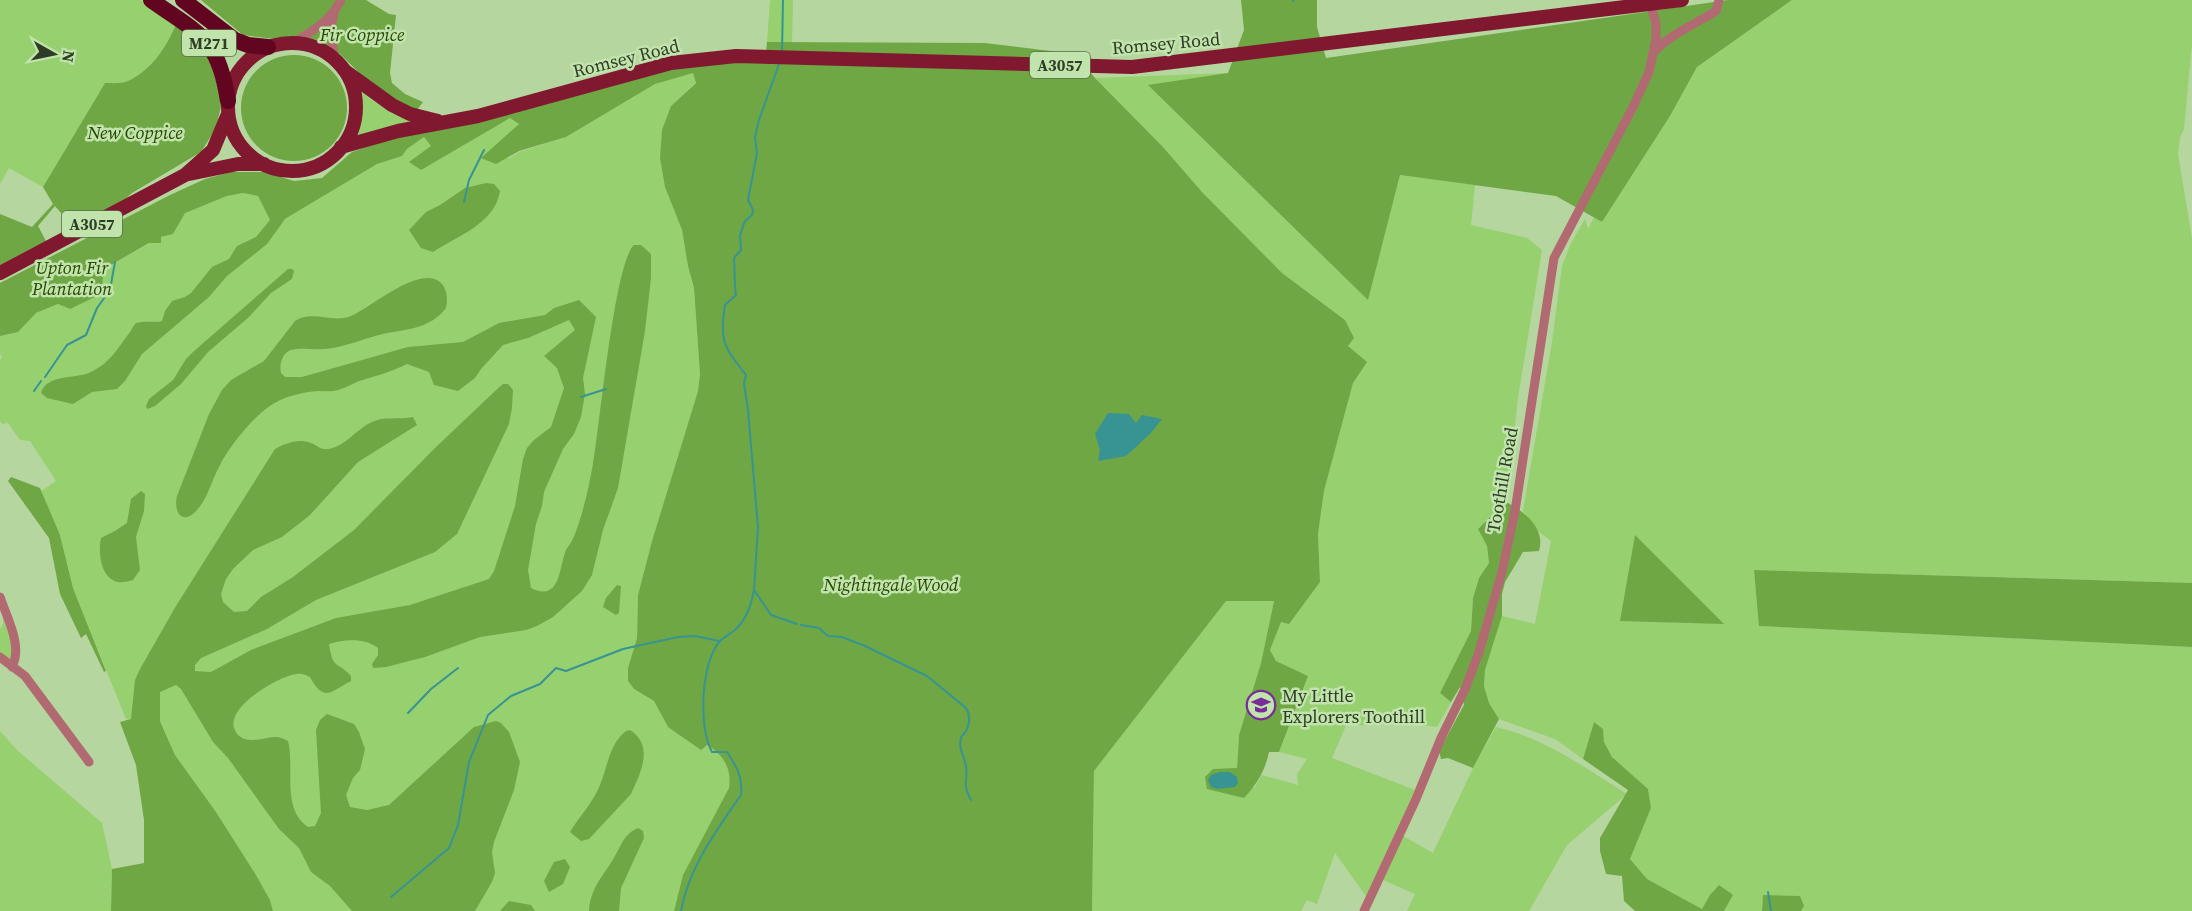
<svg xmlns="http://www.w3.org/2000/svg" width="2192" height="911" font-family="'Source Serif 4',serif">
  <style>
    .green { fill: #97d06e }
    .forest { fill: #6fa744 }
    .water { fill: #379492 }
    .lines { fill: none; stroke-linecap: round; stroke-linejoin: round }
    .stream { stroke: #379492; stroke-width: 2 }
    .street { stroke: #b16a71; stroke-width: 9 }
    .primary { stroke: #801830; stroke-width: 14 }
    .highway { stroke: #620520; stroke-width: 16 }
    .labels { text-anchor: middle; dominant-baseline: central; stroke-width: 5; stroke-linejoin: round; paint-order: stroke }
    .shield { fill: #c1e3ac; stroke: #5b6f4e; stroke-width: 1.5 }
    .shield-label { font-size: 16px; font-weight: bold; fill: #2f3d26 }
    .park-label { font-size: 18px; font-style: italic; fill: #264900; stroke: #c1e3ac }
    .street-label { font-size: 18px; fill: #2f3d26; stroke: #c1e3ac }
    .poi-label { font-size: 18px; fill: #2f3d26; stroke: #c1e3ac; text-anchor: start }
  </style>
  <rect width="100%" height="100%" fill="#b5d69f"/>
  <path class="green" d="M0 0H141L176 24C167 46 152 70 128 81 122 84 112 83 105 83L43 187 9 168 0 184Z
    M770 0H793L792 43 767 42Z
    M1792 0H2192V44L2184 129 2180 137 2178 154 2192 238V583L1754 570 1760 626 2192 647V911H1801L1804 906 1763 896 1762 911H1724L1733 895H1710L1702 909 1647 879 1630 859 1651 808 1648 789 1612 757 1604 742 1603 729 1594 722 1583 759 1555 739 1499 719 1489 703 1484 686 1485 670 1502 616 1535 624 1551 541 1538 531 1523 511 1552 342 1562 266 1571 243 1585 219 1588 229 1594 217 1602 222 1670 116 1697 67Z
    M693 72 696 82 671 106 665 187 682 230 688 266 694 288 700 374 698 391 652 541 638 595 637 638 628 668V681L634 689 654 701 668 727 716 750 726 762 731 775 730 788 683 875 674 911H273L270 900 256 875 216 812 175 755 161 722 126 719 73 588 60 535 40 492 56 481 30 441 20 440 8 423 2 424 0 421V360L2 357 0 354V328L58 304 70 309 104 269 161 237 173 234 184 213 227 196 243 193 258 196 274 226 377 164 402 156 407 149 424 137 431 146 481 133 510 118 519 124 508 159 519 152 566 137 655 84Z
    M1228 73 1383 241 1400 175 1475 185 1471 225 1527 238 1542 250 1518 398 1506 502 1478 529 1487 546 1489 563 1479 578 1473 598 1471 631 1440 693 1451 702 1437 727 1389 721 1366 726 1347 723 1332 758 1415 790 1366 896 1335 853 1317 904 1307 900 1301 911H1092L1094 771 1226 601H1274L1261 663 1239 735 1237 768 1254 788 1262 775 1298 785 1297 774 1307 759 1279 752 1308 676 1276 661 1270 650 1281 621 1320 582 1318 534 1324 491 1353 383 1345 320 1282 273 1202 192 1163 147 1095 78Z
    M358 88 370 99 392 112 414 121 351 137 359 113Z
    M3 616 13 648 11 658 8 659 0 654V629L3 624Z
    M1496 727C1545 738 1585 768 1627 794L1567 845 1529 911H1407L1415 894 1383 880 1403 836 1433 853 1473 768Z
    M0 731 18 751 102 823 112 869 111 911H0Z"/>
  <path class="forest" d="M201 0H366L389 14 396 15 390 73 392 83 405 94 423 102 417 110 380 93 340 54 317 40 295 36 274 39 243 35Z
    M1241 0H1317V27L1326 58 1728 0H1792L1697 67 1670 116 1602 222 1556 196 1400 175 1368 300 1148 85 1228 73 1244 30Z
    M176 24 206 48 222 102 216 128 201 152 132 193 122 202 72 226 55 206 38 226 46 241 0 265V214L32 227 53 204 43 187 105 83C112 83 122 84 128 81 152 70 167 46 176 24Z
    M767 42 985 43 1075 54 1095 78 1163 147 1202 192 1282 273 1345 320 1354 338 1348 346 1367 362 1353 383 1324 491 1318 534 1320 582 1289 624 1281 622 1270 650 1276 661 1308 676 1279 752H1269C1265 771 1257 784 1244 798L1207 789 1205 777 1213 769 1237 768 1239 735 1261 663 1274 601H1226L1094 771 1092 911H674L683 875 729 788C732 769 724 755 707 745L701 750 668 727 654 701 634 689 628 681V668L637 638 638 595 652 541 698 391 700 374 694 288 688 266 682 230 665 187 660 158 662 130 671 106 696 83 693 73 655 84 566 137 519 151 496 164 481 158 519 124 510 118 421 170 409 162 431 146 424 137 407 149 402 156 377 164 285 219 267 244 227 276 209 297 142 354 125 381 117 389 92 392 73 404 47 398 41 393C46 374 77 379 91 372 110 363 118 348 130 332 132 329 133 326 135 324 139 320 155 323 162 321L165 311 172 301 185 297 191 293 212 267 229 259 237 246 256 237 270 220 258 196 243 193 227 196 185 213 173 234 161 237V243H149L104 269 101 294 70 309 58 304 36 313 18 332 0 336V283L170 195 205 179 231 172H264L294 181 322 178 352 152 378 143 672 67 735 62 765 63Z
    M241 108a53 53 0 1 1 106 0a53 53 0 1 1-106 0Z
    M486 183 494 184 500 191C495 224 457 236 433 252L421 248 409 230 426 212 440 205 465 188Z
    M634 245H641L651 254V278L645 331 618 488 603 530 592 575 582 591 553 617 537 626 526 630 480 637 425 657 386 667 373 668 372 664 378 655V648C365 638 345 639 329 644 333 671 337 660 351 676V681C329 693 324 702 310 677 306 675 301 673 296 674 279 676 227 706 234 728 241 747 261 738 275 737 280 737 284 739 288 741 295 768 281 808 308 827L315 826 321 813 316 730 320 720 327 714 354 724 359 732 365 749 360 770 353 778 346 795 350 807 367 810 389 805 474 727 496 721 501 723 509 732 520 762 514 790 494 842 492 852 495 873 492 882 475 911H352L330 886 311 872 299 848 279 829 228 758 213 742 181 689 176 685 160 692V721L175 755 216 812 256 875 270 900 273 911H111L112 869 144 863V820L136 765 120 722 131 719 135 680 140 669 176 606 275 449C286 443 298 438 311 443 317 445 320 450 328 449 345 447 356 429 372 422 384 416 400 420 413 417L417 425 358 462 310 515 282 537 253 550 233 569 226 579 221 594 223 602 234 612 247 611 261 597 293 577 354 530 435 448 494 392 503 384H508L513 390 512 408 509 424 457 534 435 552 316 600 267 629 201 658 195 665V671L211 672 251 650 336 618 410 605 489 579 494 571 515 506 523 459 527 448 534 440 551 427 564 388 557 368 544 356 575 330 569 320 528 338 503 345 481 369 475 378 458 391 434 385 429 372 407 364C391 372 376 376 359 381 352 384 345 388 338 390 331 392 326 391 319 391 302 392 281 397 267 408 251 420 229 447 220 465 212 479 208 498 197 510 183 526 173 513 177 496L209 414 222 390 231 380 264 361 295 321C313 309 334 325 353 315 372 306 420 265 440 282 447 288 448 299 446 308 430 329 407 329 383 334 364 338 344 348 324 349 314 350 301 347 291 350 282 353 279 365 281 373L285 377H302L408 347 463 342 499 323 545 315 554 308 579 300 596 317 583 378 585 394 581 417 574 434 563 449 544 492 542 506 536 524 528 570 531 588C561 603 559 566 566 550 569 545 573 540 575 534 583 513 589 487 593 464 600 426 614 264 634 245Z
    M288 269H292L294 271 292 279 271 293 249 317 208 352 181 384 155 406 147 409 146 406 149 399 173 380 186 359 193 352Z
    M11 477 40 488 60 535 73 588 106 671 104 672 86 634 81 638 60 594 49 538 8 481Z
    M141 491 145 494 144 511 136 537 140 570 133 580C129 581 122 583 118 582 100 578 98 551 101 538L115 531 127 523 131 499Z
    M1506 502C1524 511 1546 528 1539 551L1523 552 1505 582 1502 594V616L1485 670 1484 686 1489 703 1499 719 1473 768 1448 758 1441 759 1439 751 1464 705 1460 687 1451 702 1440 693 1471 631 1473 598 1479 578 1489 563 1487 546 1478 529Z
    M1635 535 1724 624 1620 621Z
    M1754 570 2192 583V647L1759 626Z
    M617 585 621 586 619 613 616 615 603 607 606 598Z
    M1594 722 1603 729 1604 742 1612 757 1648 789 1651 808 1630 859 1647 879 1702 909 1710 895 1719 885 1733 895 1724 911H1635L1624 901 1622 876 1606 874 1600 851V838L1628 790 1583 759Z
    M630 730C655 746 640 774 631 794L589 839 581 841 570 832C579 817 594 801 600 785 608 766 609 744 626 731Z
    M638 828 643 831 644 838 621 888 619 911H589C590 888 604 875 615 856 622 844 624 834 638 828Z
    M565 859 570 867 563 884 549 892 544 881 554 862Z
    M1763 895 1800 896 1804 906 1801 911H1762Z
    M509 901 531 905 535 911H500Z"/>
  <path class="water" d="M1108 413 1129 414 1136 423 1142 415 1162 419 1151 433 1126 456 1098 461 1100 450 1095 434Z
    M1220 772H1230L1237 777 1238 783 1235 787 1218 789 1211 787 1208 780 1211 775Z"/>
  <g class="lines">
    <path class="stream" d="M1293 1V0
      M782 52 783 0
      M779 64 759 120 755 137 757 153 748 200 753 210 752 215 745 221 740 235 741 250 734 258C735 271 734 283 736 295L725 305C719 341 724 347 746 375L744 383 748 410 758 527 754 590 771 615 797 624
      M464 202 469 180 484 150
      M45 377 67 345 86 335 97 308 110 290 115 262
      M34 391 41 381
      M581 397 606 389
      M801 625 819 628 828 636 842 637 865 646 927 676 966 708C972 717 969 730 961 737 958 749 964 755 966 766 968 781 962 785 971 800
      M408 713 431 689 458 668
      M1768 892 1771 911
      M391 897 449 848 458 825 469 762 488 715 511 696 540 684 556 668 566 671 623 649 678 637 695 636 719 641
      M681 911C689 867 716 831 741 795 743 777 737 767 727 752H712C698 728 701 662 720 641 724 637 730 634 735 630 747 619 751 605 754 590"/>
    <path class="street" d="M293 43C314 30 329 22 341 0
      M1654 52C1672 33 1694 25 1716 11L1719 0
      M334 59 331 27 334 13
      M0 597C7 618 23 646 12 667
      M0 657 25 676 89 762
      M1364 911 1416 799 1441 738 1466 687 1479 652 1502 572 1515 511 1554 258 1633 107 1649 72 1656 39V23L1649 1"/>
    <path class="primary" d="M228 107a64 64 0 1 1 128 0a64 64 0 1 1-128 0Z
      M345 71 392 105 410 114 438 121
      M341 147 398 131 478 116 671 63 736 56 1132 67 1682 0
      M189 174 238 164H264
      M0 273 185 175 213 150 228 114"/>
    <path class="highway" d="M151 0C200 35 218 37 228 101
      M183 0 235 40 248 45 268 47"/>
  </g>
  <defs>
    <g id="school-ring" transform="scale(1.5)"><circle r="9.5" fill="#c1e3ac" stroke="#792a9b" stroke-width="1.5"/><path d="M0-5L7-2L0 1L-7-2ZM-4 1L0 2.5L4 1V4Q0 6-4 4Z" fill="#792a9b"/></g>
  </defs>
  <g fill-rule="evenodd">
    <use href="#school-ring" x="1261" y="705"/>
  </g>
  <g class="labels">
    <g class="shield">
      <rect x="182" y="30" width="54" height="26" rx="4.5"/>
      <rect x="1030" y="52" width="60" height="26" rx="4.5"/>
      <rect x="62" y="211" width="60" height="26" rx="4.5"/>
    </g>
    <g class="shield-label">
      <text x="209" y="43">M271</text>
      <text x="1060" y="65">A3057</text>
      <text x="92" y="224">A3057</text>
    </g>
    <g class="park-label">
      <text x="362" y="34">Fir Coppice</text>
      <text x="135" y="132">New Coppice</text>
      <text x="72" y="267">Upton Fir<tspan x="72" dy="21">Plantation</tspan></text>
      <text x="891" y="584">Nightingale Wood</text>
    </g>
    <g class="street-label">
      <text transform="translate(1166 43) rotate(-5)">Romsey Road</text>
      <text transform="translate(626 58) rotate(-14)">Romsey Road</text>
      <text transform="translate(1502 480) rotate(-80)">Toothill Road</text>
    </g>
    <g class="poi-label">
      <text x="1282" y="695">My Little<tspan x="1282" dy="21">Explorers Toothill</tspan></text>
    </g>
  </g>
  <g transform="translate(54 54) rotate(99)" stroke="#c1e3ac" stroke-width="4.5" paint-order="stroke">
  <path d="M0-4.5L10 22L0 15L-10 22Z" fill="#2f3d26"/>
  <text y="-9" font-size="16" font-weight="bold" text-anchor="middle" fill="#2f3d26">N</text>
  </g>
</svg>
